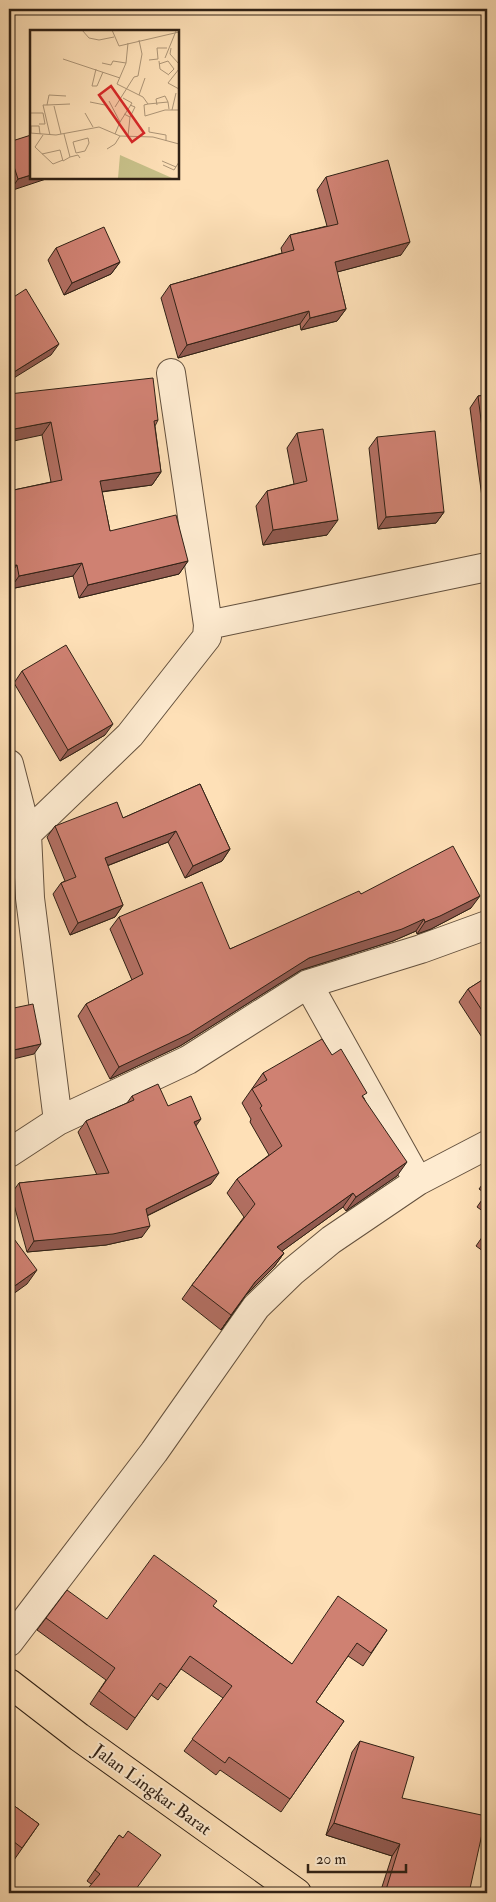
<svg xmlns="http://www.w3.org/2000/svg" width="496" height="1902" font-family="'IM FELL Double Pica',serif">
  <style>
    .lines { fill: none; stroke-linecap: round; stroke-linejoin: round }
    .street-casing { stroke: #64513e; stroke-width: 30 }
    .highway-casing { stroke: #302115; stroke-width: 30 }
    .street { stroke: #feebd0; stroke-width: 28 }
    .highway { stroke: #fee0b7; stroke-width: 28 }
    .wall { fill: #b26f62; stroke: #302115 }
    .shaded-wall { fill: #915a50; stroke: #302115 }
    .building { fill: #cf8172; stroke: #302115 }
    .labels { text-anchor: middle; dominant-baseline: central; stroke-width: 4; stroke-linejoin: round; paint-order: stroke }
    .street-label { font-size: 18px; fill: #302115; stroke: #feebd0 }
    .inset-road { fill: none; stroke: #ac9476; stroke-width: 1 }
    .view { fill: #d62828; fill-opacity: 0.15; stroke: #d62828; stroke-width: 2.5 }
    .inset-edge { fill: none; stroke: #302115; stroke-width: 2.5 }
  </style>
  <rect width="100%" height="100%" fill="#fee0b7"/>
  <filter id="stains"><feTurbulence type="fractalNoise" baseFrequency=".004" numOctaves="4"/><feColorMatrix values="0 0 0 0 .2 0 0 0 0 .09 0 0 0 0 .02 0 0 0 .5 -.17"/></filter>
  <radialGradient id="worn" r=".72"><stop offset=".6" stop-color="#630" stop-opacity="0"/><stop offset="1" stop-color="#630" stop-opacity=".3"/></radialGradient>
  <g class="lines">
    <g class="street-casing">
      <path id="street" d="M208 625 487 567
        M9 764 27 834
        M58 1121 188 1060 308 984 421 949 487 925
        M9 1153 58 1121 30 898 27 834 130 735 207 637 208 625 171 373
        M418 1181 487 1145
        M9 1642 154 1452 256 1307 292 1272 331 1240 418 1181 308 984"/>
    </g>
    <g class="highway-casing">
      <path id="highway" d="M9 1683 79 1737 297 1893"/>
    </g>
    <use href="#street" class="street"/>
    <use href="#highway" class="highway"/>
  </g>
  <path class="wall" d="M9 142 31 178 10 191 9 186Z
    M326 177 401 255 337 272 346 309 337 321 301 330 300 324 178 358 161 298 170 285 282 253 281 248 290 235 327 226 317 190Z
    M56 248 120 262 111 274 64 295 48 260Z
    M9 394 158 420 155 426 161 472 152 485 102 492 110 531 188 561 179 574 79 598 73 576 10 589 9 583V491L51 482 42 435Z
    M487 395V512H484L470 408 478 396Z
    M297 433 327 535 263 545 256 506 267 491 294 484 287 448Z
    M377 437 444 512 436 523 378 529 369 448Z
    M22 671 105 735 60 761 14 683Z
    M200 784 230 849 222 861 185 878 168 842 107 866 123 905 115 917 70 935 53 894 61 883 65 881 47 837 55 826 123 818Z
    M361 894 471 908 431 929 417 934 416 931 393 941 301 970 180 1046 110 1079 78 1016 86 1004 132 980 110 929 119 917 230 949Z
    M487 977V1045L459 1002 468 989Z
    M332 1055 364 1098 397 1176 346 1211 343 1207 282 1251 284 1253 274 1267 245 1296 221 1330 182 1299 192 1285 244 1217 227 1193 237 1179 269 1155 250 1122 251 1119 242 1103 263 1073Z
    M132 1096 168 1106 196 1126 211 1184 147 1216 142 1237 106 1245 27 1252 11 1194 19 1183 97 1175 78 1132 86 1121 127 1103Z
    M487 1178V1214L477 1207 486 1194 479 1189Z
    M487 1230V1254L476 1246Z
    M213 1606 292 1664 387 1630 363 1666 348 1656 316 1702 344 1721 281 1812 220 1770 216 1775 184 1751 223 1698 181 1669 158 1700 151 1695 127 1730 90 1704 106 1680 37 1630 46 1618 107 1619Z
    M360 1741 402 1798 469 1893H380L392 1856 326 1835 352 1752Z
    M9 1802 39 1824 14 1860 9 1855Z
    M119 1835 123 1838 161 1855 91 1884 87 1881Z"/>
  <path class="shaded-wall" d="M31 175V178H49L10 191 18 179Z
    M410 242 401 255 326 275 335 262Z
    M120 262 111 274 64 295 72 283Z
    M346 309 337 321 301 330 310 318Z
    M309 311 300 324 178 358 187 345Z
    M59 344 51 355 9 381V375Z
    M51 422 42 435 9 442V430Z
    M161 472 152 485 91 493 100 481Z
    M487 507V512H484Z
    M444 512 436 523 378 529 386 517Z
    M338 520 327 535 263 545 273 530Z
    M188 561 179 574 79 598 88 585Z
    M82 563 73 576 10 589 19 576Z
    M17 565 9 576V566Z
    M113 724 105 735 60 761 68 750Z
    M176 831 168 842 96 870 105 858Z
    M230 849 222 861 185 878 193 866Z
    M480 896 471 908 431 929 417 934 425 922Z
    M123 905 115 917 70 935 78 923Z
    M424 919 416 931 393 941 301 970 180 1046 110 1079 119 1067 309 958Z
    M41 1044 34 1054 9 1060V1051Z
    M201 1119 193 1130 194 1122Z
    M407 1162 397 1176 346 1211 356 1197Z
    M219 1173 211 1184 138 1220 146 1209Z
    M353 1193 343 1207 267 1262 277 1247Z
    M150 1226 142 1237 106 1245 27 1252 34 1241Z
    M284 1253 274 1267 245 1296 221 1330 255 1282Z
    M37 1270 27 1284 9 1297V1290Z
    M334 1823 400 1844 392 1856 326 1835Z"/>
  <path class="building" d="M31 135V175L18 179 9 151V142Z
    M388 160 410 242 335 262 346 309 310 318 309 311 187 345 170 285 294 250 290 235 338 224 326 177Z
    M104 227 120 262 72 283 56 248Z
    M26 289 59 344 9 375V300Z
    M153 378 158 420 154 421 161 472 100 481 110 531 176 515 188 561 88 585 82 563 19 576 17 565 9 566V491L62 480 51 422 9 430V394Z
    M487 395V467L478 396Z
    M323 429 338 520 273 530 267 491 307 481 297 433Z
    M435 431 444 512 386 517 377 437Z
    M66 645 113 724 68 750 22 671Z
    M200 784 230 849 193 866 176 831 105 858 123 905 78 923 61 883 76 877 55 826 117 802 123 818Z
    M453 846 480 896 440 916 425 922 424 919 402 929 309 958 189 1034 119 1067 86 1004 143 974 119 917 202 882 230 949 359 891 361 894Z
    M487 977V1018L468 989Z
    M33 1004 41 1044 9 1051V1009Z
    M322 1039 332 1055 341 1049 367 1093 362 1096 407 1162 356 1197 353 1193 277 1247 284 1253 255 1282 231 1315 192 1285 255 1204 237 1179 282 1146 260 1108 262 1106 252 1089 267 1080 263 1073Z
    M158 1084 168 1106 191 1096 201 1119 194 1122 219 1173 146 1209 150 1226 113 1234 34 1241 19 1183 109 1173 86 1121 134 1100 132 1096Z
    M9 1232 37 1270 9 1290Z
    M154 1555 217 1601 213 1606 292 1664 338 1596 387 1630 371 1653 357 1643 316 1702 344 1721 290 1799 229 1757 225 1763 192 1739 232 1686 190 1656 167 1688 160 1683 135 1718 99 1691 115 1668 46 1618 67 1590 107 1619Z
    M360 1741 414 1757 402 1798 486 1816 469 1893H385L400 1844 334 1823Z
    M9 1802 39 1824 22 1848 9 1838Z
    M128 1831 161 1855 133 1893H84L100 1874 95 1870 119 1835 123 1838Z"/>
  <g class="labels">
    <g class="street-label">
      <text transform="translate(152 1790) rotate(36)">Jalan Lingkar Barat</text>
    </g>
  </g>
  <g transform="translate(30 30)">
    <rect width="149" height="149" fill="#fee0b7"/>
    <path d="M90 125 142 148H88Z" fill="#c7c089"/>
    <path class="inset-road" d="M52 0 59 8 69 10 84 7M82 0 89 16 149 2M98 13 96 33 87 54 113 67 118 74 138 72 139 79M141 18 140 24 149 34M135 28 146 1M33 29 90 48M119 30 128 29 127 18H137M129 31 130 39 139 45M72 33 81 35 83 31 96 33M129 34 138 31 144 39 139 44M66 39 62 56H67L73 42M149 39 138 53 149 59M109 65 115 48M79 71 90 92 85 104M60 72 75 75 84 85M118 74 114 75 115 86 135 80H149M17 75 40 74M127 75 126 69 135 66 138 72M24 76 31 104M85 77 104 47 108 46 112 24 109 10M142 80 146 63M0 83H13L15 94H9M55 83 63 97M94 84 100 87 98 106M100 87 105 77 100 75M90 92 102 73 93 68M119 97V102L136 105V111M0 103 26 105 69 97 90 106 123 107 149 114M1 103V96H9L10 104M34 104 40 127 48 125 50 128M13 105 5 117 23 134 33 130M20 105 13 75H17L19 65 36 66M58 108 59 113 55 121 46 123 43 112ZM77 119 85 114 90 106M12 124 30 120 33 131 40 127M132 131 146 137M133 135 144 140 149 132"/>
    <path class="view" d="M81 56 114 103 102 112 69 65Z"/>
    <rect width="149" height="149" class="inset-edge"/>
  </g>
  <rect width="496" height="1902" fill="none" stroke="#fee0b7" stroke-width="30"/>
  <rect x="10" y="10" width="476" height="1882" fill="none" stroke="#302115" stroke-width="2.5"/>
  <rect x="15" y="15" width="466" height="1872" fill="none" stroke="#302115"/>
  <path d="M308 1864v8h98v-8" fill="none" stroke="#302115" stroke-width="2.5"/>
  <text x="316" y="1864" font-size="15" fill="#302115" stroke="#feebd0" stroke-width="4" paint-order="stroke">20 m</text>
  <rect width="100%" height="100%" filter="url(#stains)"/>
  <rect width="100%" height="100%" fill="url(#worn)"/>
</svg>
